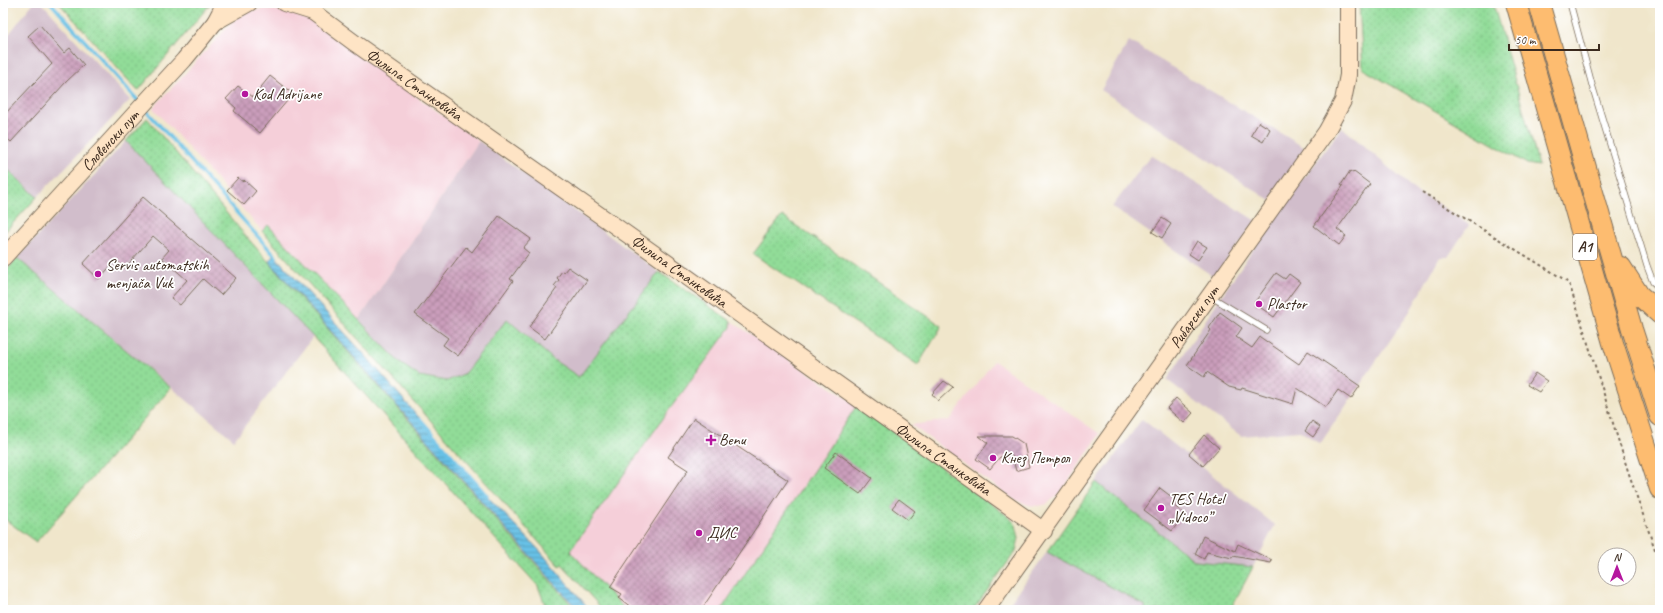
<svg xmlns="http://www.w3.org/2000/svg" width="1663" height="613" font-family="Caveat,sans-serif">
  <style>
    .built { fill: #f5cfd9 }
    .industrial { fill: #d1bdcb }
    .grass { fill: url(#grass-dots); stroke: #66835b }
    .water { fill: url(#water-rules); stroke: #527682 }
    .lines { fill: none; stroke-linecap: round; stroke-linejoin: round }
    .stream { stroke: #68c1e6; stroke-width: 3.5 }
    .building { fill: url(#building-cross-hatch) }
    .lane-casing { stroke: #7a6c5b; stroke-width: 7 }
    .secondary-casing { stroke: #7a6c5b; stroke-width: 18 }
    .highway-casing { stroke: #7a6c5b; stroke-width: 22 }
    .path { stroke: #7a6c5b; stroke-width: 2; stroke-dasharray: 3 3; stroke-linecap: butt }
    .lane { stroke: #fff; stroke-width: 5.5 }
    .secondary { stroke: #fee4c5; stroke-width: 16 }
    .highway { stroke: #fdbc6f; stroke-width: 20 }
    .poi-dot { fill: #b5179e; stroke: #fff; stroke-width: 1.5 }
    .labels { text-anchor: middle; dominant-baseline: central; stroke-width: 3.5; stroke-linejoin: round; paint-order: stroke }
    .shield { fill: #fff; stroke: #766a62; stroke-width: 1 }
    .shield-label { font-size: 15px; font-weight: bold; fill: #3b2a1e }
    .street-label { font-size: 16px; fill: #3b2a1e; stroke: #fff }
    .poi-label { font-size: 16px; fill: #3b2a1e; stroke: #fff; text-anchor: start }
  </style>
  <defs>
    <pattern id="grass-dots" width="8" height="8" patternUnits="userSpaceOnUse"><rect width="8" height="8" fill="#91dc98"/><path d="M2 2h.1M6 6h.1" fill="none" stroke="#7ebd83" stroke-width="1.8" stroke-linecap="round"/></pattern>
    <pattern id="water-rules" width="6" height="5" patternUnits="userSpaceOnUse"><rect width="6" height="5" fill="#68c1e6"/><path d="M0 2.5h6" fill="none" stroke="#579dba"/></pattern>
    <pattern id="building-cross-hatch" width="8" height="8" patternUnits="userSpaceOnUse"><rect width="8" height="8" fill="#cb9ebc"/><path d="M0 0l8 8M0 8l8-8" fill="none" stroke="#a68198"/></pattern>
  </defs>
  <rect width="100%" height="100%" fill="#fff"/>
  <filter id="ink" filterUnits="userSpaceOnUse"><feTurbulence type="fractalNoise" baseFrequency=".025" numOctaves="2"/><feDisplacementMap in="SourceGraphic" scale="8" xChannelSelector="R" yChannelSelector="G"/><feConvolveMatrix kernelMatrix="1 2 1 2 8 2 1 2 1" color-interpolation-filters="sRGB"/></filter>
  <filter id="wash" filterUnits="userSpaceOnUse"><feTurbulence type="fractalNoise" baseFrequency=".012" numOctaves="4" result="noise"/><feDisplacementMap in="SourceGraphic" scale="16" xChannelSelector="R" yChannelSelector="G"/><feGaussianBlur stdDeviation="0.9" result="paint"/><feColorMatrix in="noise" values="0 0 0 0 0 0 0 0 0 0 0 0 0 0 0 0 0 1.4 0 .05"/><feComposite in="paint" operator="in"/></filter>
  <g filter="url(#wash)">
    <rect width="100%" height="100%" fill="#f0e6cb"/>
    <path class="built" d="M266 9 283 11 309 20 479 141 359 320 268 225 262 231 153 108 237 17 250 11Z
      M731 321 857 405 721 610H626L570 551 669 410 731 327Z
      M994 361 1100 434 1061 492 1047 504 1039 506 1029 505 1013 499 911 425 950 420Z"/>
    <path class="industrial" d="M33 3H42L130 100 37 197 3 165V42Z
      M1129 41 1305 148 1271 201 1101 90Z
      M1342 127 1418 193 1437 203 1469 225 1448 257H1440L1410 311 1320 444 1300 431 1241 436 1167 380 1216 304 1266 230Z
      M126 141 313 337 234 440 17 258Z
      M479 141 659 272 579 377 555 361 507 319 464 374 447 381 419 376 400 363 359 320Z
      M1151 155 1256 221 1214 277 1112 207Z
      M1142 419 1275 525 1253 567 1195 561 1096 482Z
      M1047 552 1146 606 1144 610H1005Z"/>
    <path class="grass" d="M59 3H211L138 91Z
      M1359 3H1493L1539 166 1527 164 1363 69Z
      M147 118 244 234 576 610H547L538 586 313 337 126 141Z
      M3 165 37 197 3 234Z
      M782 216 942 326 918 365 753 254Z
      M268 225 400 363 419 376 447 381 464 374 507 319 555 361 579 377 659 272 731 321V327L669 410 570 551 626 610H603L562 564 560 566 262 231Z
      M17 258 171 388 36 542 3 518V275Z
      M857 405 1009 517 1016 525 1019 538 1016 551 973 610H721Z
      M1096 482 1195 561 1253 567 1230 610H1144L1146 606 1047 552Z"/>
    <path class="water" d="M274 255 364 354 423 422 488 497 541 552 590 610H578L269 261Z"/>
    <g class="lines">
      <path class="stream" d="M51 3 140 103
        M145 109 276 257
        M420 419 487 496"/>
    </g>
    <g id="blocks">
      <path class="building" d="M40 25 64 53 70 48 84 65 66 82 11 142 3 135V116L52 64 28 36Z
        M270 76 293 94 260 133 234 111 236 108 226 99 238 86 253 97Z
        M1259 122 1270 129 1263 142 1251 135Z
        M1350 171 1353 173 1354 172 1370 184 1337 229 1346 236 1339 245 1314 226 1343 186 1341 185Z
        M238 178 243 182 244 180 256 191 244 205 227 190Z
        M143 197 236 278 221 295 203 279 180 305 171 298 187 280 162 258 169 250 153 236 125 268 116 260 99 279 83 264Z
        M499 216 531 239 523 248 529 253 510 279 513 281 458 356 443 345 448 338 415 314 466 247 472 252Z
        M1162 218 1171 224 1162 238 1152 232Z
        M1197 241 1207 247 1198 260 1189 254Z
        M568 267 587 280 545 339 529 327 557 288 554 286 559 280 557 278 562 271 564 272Z
        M1276 273 1285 279 1289 274 1300 282 1274 317 1254 303Z
        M1220 312 1242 328 1236 337 1252 348 1260 337 1299 364 1308 351 1360 386 1351 399 1338 390 1326 407 1297 388 1293 404 1242 388 1241 390 1229 387 1207 372 1204 377 1187 365 1211 330 1209 328Z
        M1535 373 1547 381 1539 392 1527 385Z
        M944 381 953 387 938 401 932 394Z
        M1176 398 1193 413 1184 423 1167 408Z
        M694 418 788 480 701 610H629L631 607 619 598 622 594 610 587 688 470 668 457Z
        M1312 421 1320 427 1313 437 1305 431Z
        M1204 435 1219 448 1203 466 1189 454Z
        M979 436H1012L1024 444 1029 467 1016 471 1012 456 1000 457 990 469 976 459 988 443Z
        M836 452 872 478 860 494 824 468Z
        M1160 488 1177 501 1174 506 1185 514 1172 531 1144 510Z
        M899 499 915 511 908 520 892 508Z
        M1203 536 1235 551 1238 544 1272 560 1271 563 1233 556 1232 558 1207 552 1204 559 1195 554Z"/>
    </g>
  </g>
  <g filter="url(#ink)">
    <use href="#blocks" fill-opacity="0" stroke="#7a6c5b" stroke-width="1"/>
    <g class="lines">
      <g class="lane-casing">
        <path id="lane" d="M1570 3 1592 85 1647 266 1653 282 1660 288
          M1210 296 1266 330"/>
      </g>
      <g class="secondary-casing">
        <g id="secondary">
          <path d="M284 3 313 12"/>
          <path id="s1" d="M306 3 313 12 356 44 628 235 1044 531"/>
          <path d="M215 22 249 3"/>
          <path id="s2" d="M3 258 184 60 215 22 225 3"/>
          <path id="s3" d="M986 610 1326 132 1343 101 1348 75V3"/>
        </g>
      </g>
      <g class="highway-casing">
        <path id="highway" d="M1516 3 1613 343 1660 489
          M1539 3 1632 329 1660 416
          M1621 267 1639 295 1660 314"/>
      </g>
      <path class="path" d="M1422 192 1565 280 1570 286 1628 471 1660 564"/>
      <use href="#lane" class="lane"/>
      <use href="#secondary" class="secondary"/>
      <use href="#highway" class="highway"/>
    </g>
  </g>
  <g class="poi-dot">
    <circle cx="245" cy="94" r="4"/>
    <circle cx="98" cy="274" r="4"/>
    <circle cx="1259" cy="304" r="4"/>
    <path d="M709 434h4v4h4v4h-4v4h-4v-4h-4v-4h4z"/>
    <circle cx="993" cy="458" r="4"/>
    <circle cx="1161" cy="508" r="4"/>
    <circle cx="699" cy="533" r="4"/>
  </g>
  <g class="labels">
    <rect class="shield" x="1573" y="234" width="24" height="26" rx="3"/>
    <g class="shield-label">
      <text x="1585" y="247">A1</text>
    </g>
    <g class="street-label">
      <text stroke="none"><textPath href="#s1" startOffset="136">Филипа Станковића</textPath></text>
      <text stroke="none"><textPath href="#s2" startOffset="159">Словенски пут</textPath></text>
      <text stroke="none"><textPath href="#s1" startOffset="460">Филипа Станковића</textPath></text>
      <text stroke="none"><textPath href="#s3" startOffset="360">Рибарски пут</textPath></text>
      <text stroke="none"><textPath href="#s1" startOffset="784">Филипа Станковића</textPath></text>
    </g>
    <g class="poi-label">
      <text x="253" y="94">Kod Adrijane</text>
      <text x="106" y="265">Servis automatskih<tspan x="106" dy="18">menjača Vuk</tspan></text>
      <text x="1267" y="304">Plastor</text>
      <text x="719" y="440">Benu</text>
      <text x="1001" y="458">Кнез Петрол</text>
      <text x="1169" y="499">TES Hotel<tspan x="1169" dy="18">„Vidoco”</tspan></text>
      <text x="707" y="533">ДИС</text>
    </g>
  </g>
  <rect width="1663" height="613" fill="none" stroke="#fff" stroke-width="16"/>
  <g transform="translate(1617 567)"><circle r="19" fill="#ffffff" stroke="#b1aaa5"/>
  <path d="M0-3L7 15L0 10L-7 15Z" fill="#b5179e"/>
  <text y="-6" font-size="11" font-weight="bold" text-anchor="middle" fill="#3b2a1e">N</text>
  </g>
  <path d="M1509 44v6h90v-6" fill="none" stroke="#3b2a1e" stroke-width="2"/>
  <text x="1515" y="44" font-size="12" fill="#3b2a1e" stroke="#ffffff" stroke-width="3" paint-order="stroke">50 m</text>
</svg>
